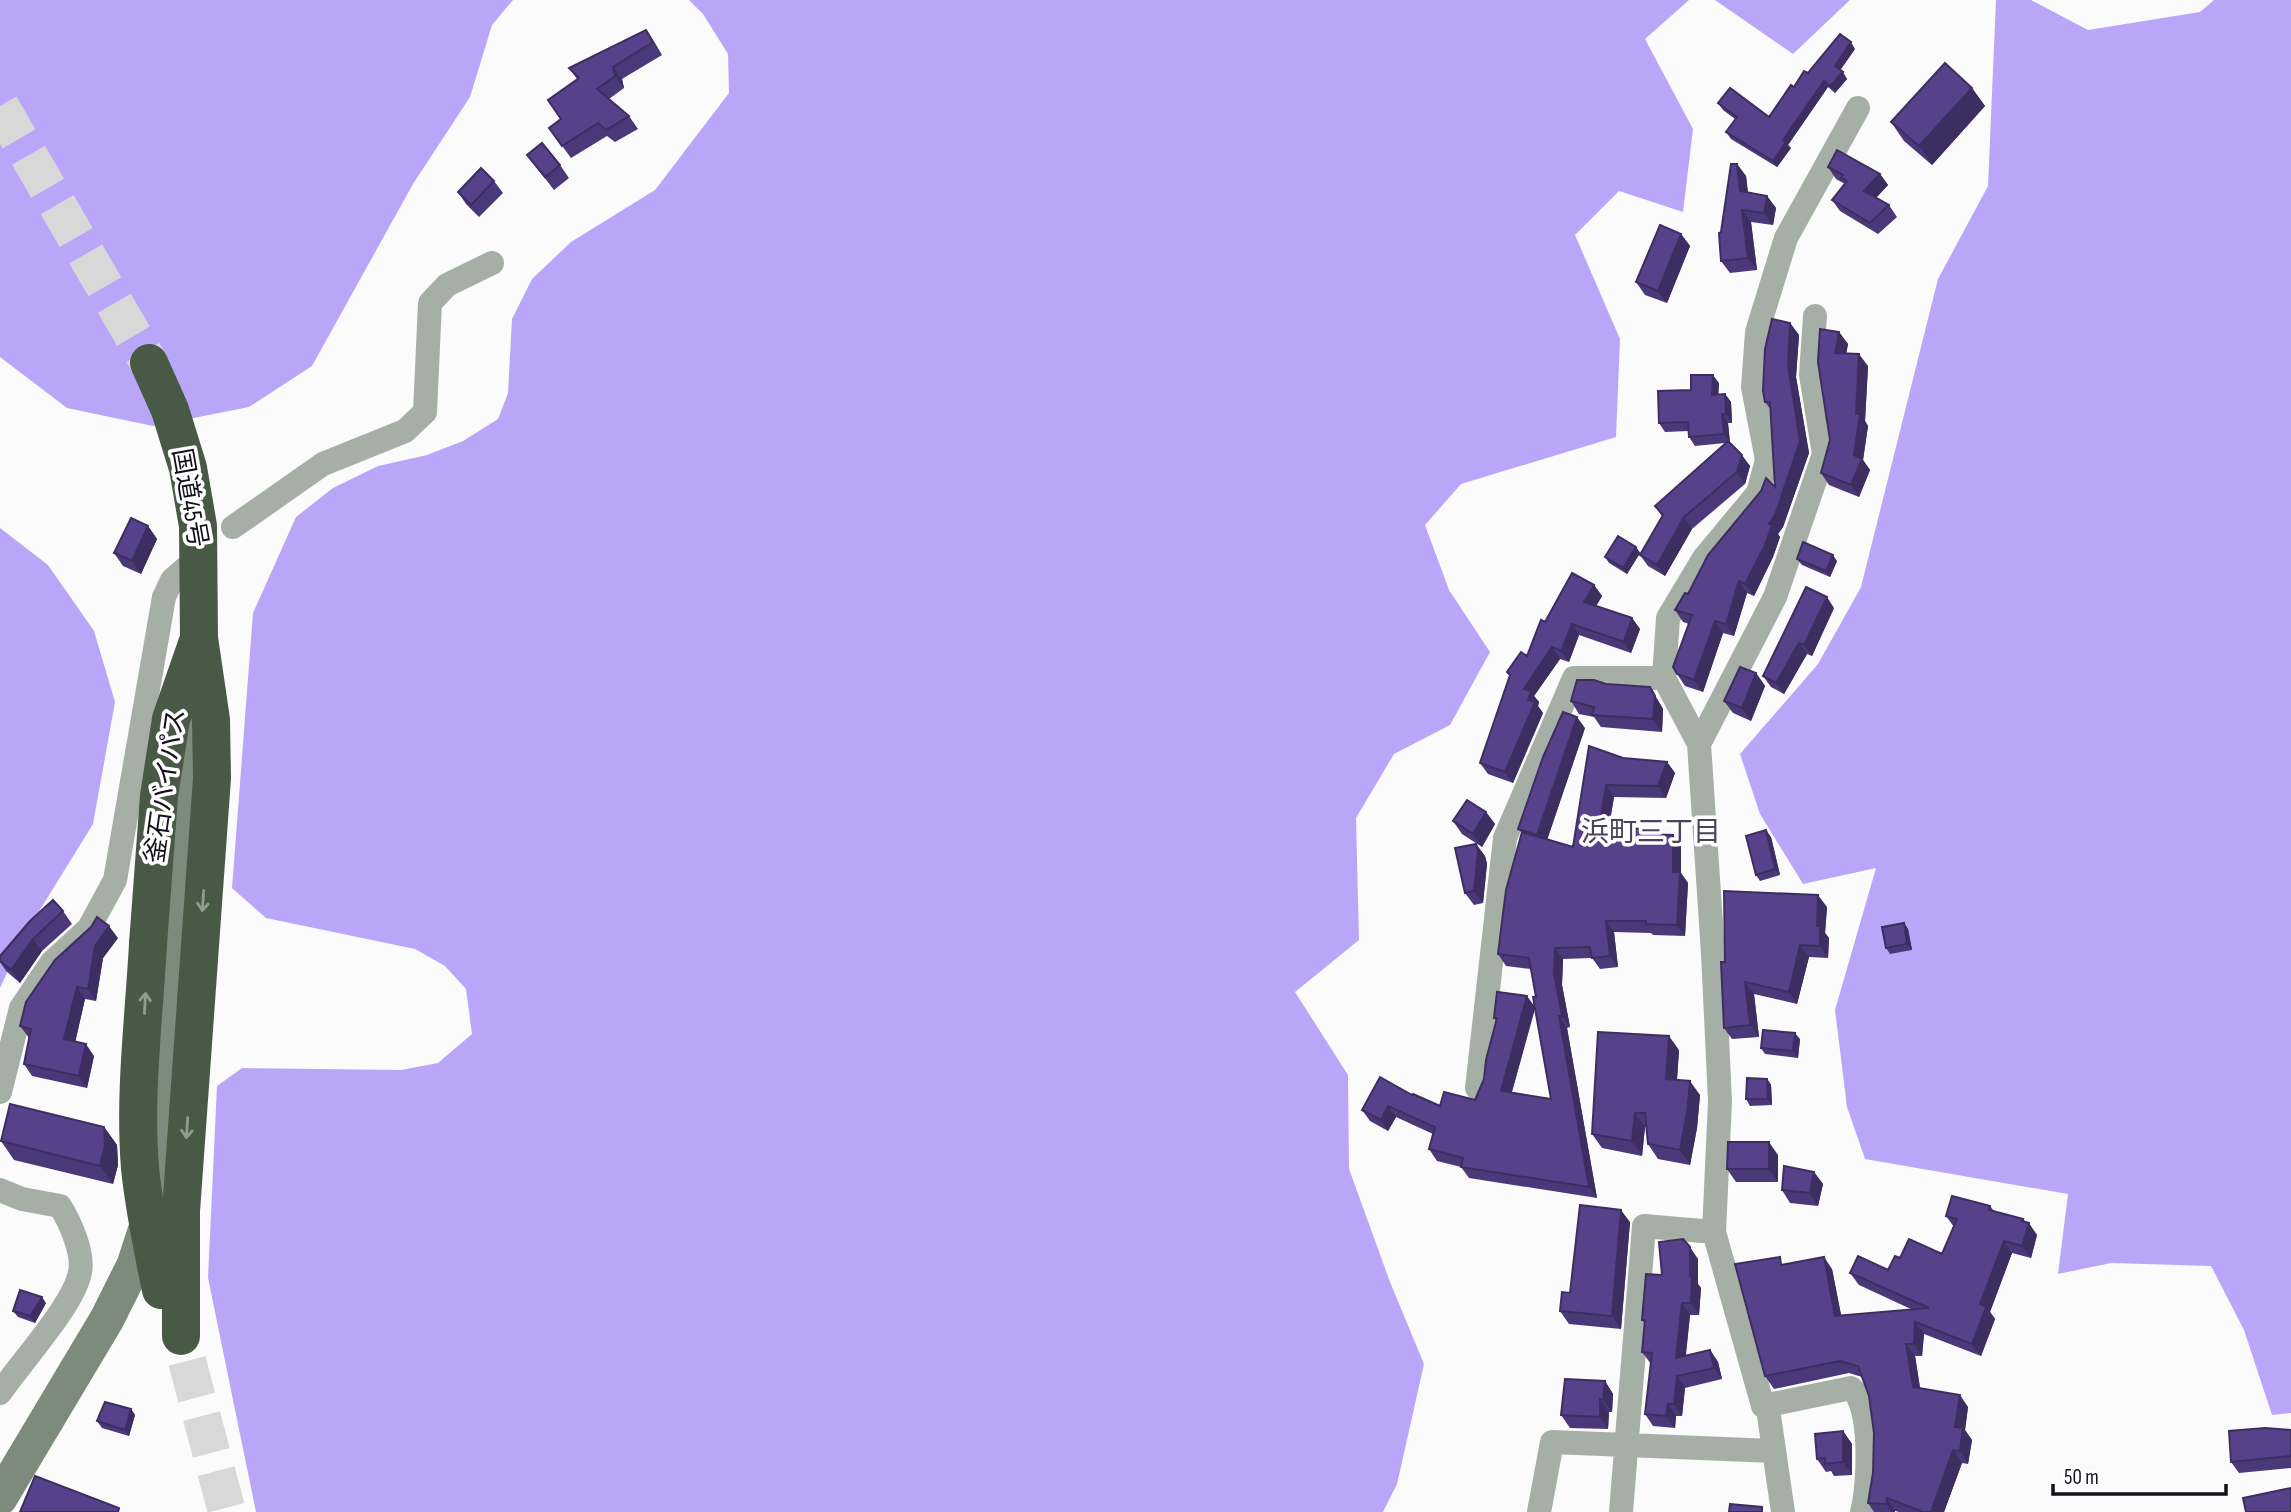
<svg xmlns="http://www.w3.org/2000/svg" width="2291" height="1512" font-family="'Sofia Sans Condensed','Noto Sans JP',sans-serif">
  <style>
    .forest { fill: #baa6f9 }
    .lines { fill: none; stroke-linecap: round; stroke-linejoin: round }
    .highway-tunnel { stroke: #d8d8d9; stroke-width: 38; stroke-dasharray: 38 19; stroke-linecap: butt }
    .street { stroke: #a6afa5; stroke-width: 24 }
    .secondary { stroke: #7d8b7c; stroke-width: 35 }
    .highway { stroke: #485a46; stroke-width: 38 }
    .highway-bridge { stroke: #485a46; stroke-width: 38 }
    .wall { fill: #4b3878; fill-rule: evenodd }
    .shaded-wall { fill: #3d2e61 }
    .building { fill: #57418b; stroke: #3d2e61; stroke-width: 2 }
    .oneway { stroke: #919c90 }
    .labels { text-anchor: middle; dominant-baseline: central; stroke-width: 7; stroke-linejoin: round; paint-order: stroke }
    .street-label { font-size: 26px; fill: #13101a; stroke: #fff }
    .neighbourhood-label { font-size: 28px; fill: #49445c; stroke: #fff }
  </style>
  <rect width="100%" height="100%" fill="#fbfbfb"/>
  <path class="forest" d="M0 0H513L492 25 470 97 413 184 312 366 249 407 153 426 67 408 0 357Z
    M689 0H1689L1645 39 1693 129 1683 212 1619 191 1575 235 1620 339 1616 437 1461 484 1425 525 1449 590 1490 652 1450 725 1394 754 1356 818 1359 940 1295 992 1348 1075 1349 1169 1390 1282 1424 1364 1397 1484 1383 1512H256L208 1278 217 1086 242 1068 401 1070 438 1063 472 1034 466 989 445 966 415 949 266 918 232 888 253 613 296 517 333 488 378 466 427 455 463 441 498 419 508 393 512 319 532 279 571 242 655 190 729 93 728 54 703 14Z
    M1715 0H1850L1793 54Z
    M1996 0H2031L2088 30 2200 12 2214 0H2291V1413L2272 1415 2244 1330 2211 1266 2111 1263 2058 1274 2068 1194 1865 1159 1847 1107 1835 1010 1876 868 1803 884 1760 814 1740 754 1818 664 1861 587 1938 279 1988 186Z
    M0 528 48 565 94 631 115 702 93 824 25 934 0 988Z"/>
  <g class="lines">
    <path class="highway-tunnel" d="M0 106 149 363
      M187 1361 227 1512"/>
    <path class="street" d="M233 527 323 464 405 431 425 412 430 303 447 285 492 263
      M1664 678 1668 618 1704 558 1758 493 1767 460 1753 387 1757 332 1786 238 1858 108
      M1699 744 1775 597 1824 454 1811 375 1815 316
      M1477 1088 1505 838 1574 678H1664L1699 744 1713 953 1720 1101 1714 1232 1763 1406 1768 1409 1783 1512
      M0 1092 21 1008 52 962 89 928 115 880 164 597 172 580 196 559
      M0 1190 22 1199 60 1206C70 1222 84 1253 80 1272 74 1305 21 1362 0 1393
      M1763 1406 1851 1388C1873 1405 1869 1486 1862 1512
      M1539 1512 1552 1442 1774 1451
      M1621 1512 1644 1226 1714 1232"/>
    <path class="secondary" d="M0 1498 107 1319 134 1265 152 1210 196 681"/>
    <path class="highway" d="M149 363 170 410 188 468 198 526 199 638 211 720 212 778 181 1211V1336
      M148 944 159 796 171 719 197 644"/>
    <path class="highway-bridge" d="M148 944C144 1018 134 1094 140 1168 144 1209 153 1250 161 1290"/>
  </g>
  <path class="wall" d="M646 30 662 55 622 79 624 88 609 99 629 116 638 129 615 142 607 136 571 158 549 128 561 119 577 79 569 68Z
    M1855 49 1840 70 1847 79 1835 93 1828 87 1788 145 1791 148 1777 167 1731 139 1726 132 1735 119 1723 110 1718 103 1769 117 1808 73Z
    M1972 88 1985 106 1932 165 1904 141 1891 122Z
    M527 155 560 165 569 178 554 190Z
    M1737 164 1746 176 1748 192 1767 196 1776 208 1773 225 1751 222 1757 270 1730 273 1721 261V232Z
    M1828 167 1880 174 1888 185 1876 198 1889 205 1897 217 1878 234 1840 211 1832 200 1845 184 1836 179Z
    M494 181 503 193 479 217 466 204 458 192Z
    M1681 234 1690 246 1667 303 1645 295 1636 282Z
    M1790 323 1799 335 1796 377 1809 453 1783 527 1778 534 1780 537 1773 557 1754 596 1747 593 1734 636 1723 633 1703 692 1685 686 1677 674 1689 624 1683 622 1675 610 1775 487 1771 410 1765 402Z
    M1839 332 1848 344 1846 354 1868 366 1865 421 1868 426 1863 460 1870 470 1859 497 1829 485 1821 473 1830 440Z
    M1719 383 1718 394H1725L1731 402 1732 423H1728L1730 443 1750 466 1745 484 1692 529 1665 576 1648 566 1640 555 1662 516 1655 506 1725 443 1695 446 1689 437V431L1665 432 1659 423 1691 390Z
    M148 526 157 539 141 574 123 566 114 553Z
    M1636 547 1640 553 1627 574 1609 563 1605 557Z
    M1797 559 1837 561 1830 577 1802 565Z
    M1594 585 1602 596 1596 606 1632 618 1640 629 1631 653 1579 635 1569 662 1560 659 1534 696 1539 702 1538 706 1543 713 1513 783 1488 774 1480 763 1510 677 1507 672 1527 656 1545 622Z
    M1834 608 1812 656 1807 654 1784 694 1771 687 1763 676Z
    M1756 673 1765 686 1751 721 1733 713 1724 701Z
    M1606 684 1650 687 1663 709 1662 732 1601 727 1594 717 1579 714 1571 701Z
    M1585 728 1547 840 1573 847 1589 746 1623 758 1667 762 1675 773 1666 798 1614 797 1609 827 1643 829 1646 834 1681 846V873L1688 883 1685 936 1653 935 1651 933 1614 932 1618 967 1600 969 1592 958 1563 959 1562 985 1570 1027 1567 1028 1597 1198 1469 1178 1461 1167 1437 1161 1429 1149 1433 1134 1396 1117 1388 1131 1370 1121 1362 1110 1412 1095 1440 1106 1475 1100 1484 1079 1496 1021 1494 1018 1534 1006 1536 997 1531 969 1506 966 1498 954 1522 833 1518 829ZM1535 1009 1551 1099 1512 1092Z
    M1486 812 1495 824 1482 847 1462 834 1453 821Z
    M1771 837 1780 875 1760 881 1756 875Z
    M1476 844 1485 856 1487 864 1483 903 1474 905 1465 893Z
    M1827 907 1825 933 1829 938 1828 958 1809 957 1797 1004 1754 994 1759 1037 1732 1039 1724 1028 1725 962Z
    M63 911 72 924 42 951 20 983 6 971 0 962V956Z
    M1904 923 1908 929 1912 950 1890 954 1886 948Z
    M118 938 103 958 96 1001 85 999 75 1042 94 1056 87 1088 32 1076 24 1064 29 1038 20 1026Z
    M1800 1039 1798 1058 1765 1054 1761 1048Z
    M1679 1050 1677 1080 1700 1095 1697 1128 1690 1165 1658 1159 1648 1144 1646 1127H1645L1642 1156 1602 1148 1592 1134Z
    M1767 1079 1771 1085 1772 1105 1750 1106 1746 1099Z
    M104 1127 117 1145 118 1165 113 1184 14 1160 1 1141Z
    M1778 1155V1182H1736L1727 1169Z
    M1814 1172 1823 1184 1818 1206 1790 1203 1782 1190Z
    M1990 1206 1994 1211 2025 1222 2037 1235 2031 1258 2012 1253 1990 1312 1995 1319 1981 1356 1924 1334 1922 1356H1915L1920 1388 1968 1407 1965 1430 1972 1440 1968 1464 1962 1463 1944 1512H1899L1895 1511V1512H1874L1868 1503 1873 1473 1874 1433 1869 1396 1862 1377 1849 1373 1774 1389 1765 1376 1785 1265 1832 1269 1841 1316 1913 1310 1859 1285 1850 1273 1888 1270 1900 1258 1942 1254 1954 1227 1946 1216Z
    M1630 1222 1621 1329 1569 1324 1560 1311Z
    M1698 1259V1284L1701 1288 1699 1315H1690L1686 1355 1710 1350 1718 1362 1722 1379 1685 1388 1682 1416H1676L1675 1428 1653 1426 1645 1414 1651 1364 1642 1352 1645 1324 1642 1320 1662 1275Z
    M46 1303 35 1323 18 1317 13 1311Z
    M1605 1381 1613 1394 1612 1412H1609L1608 1429 1570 1428 1561 1415Z
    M131 1409 135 1415 129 1436 102 1428 97 1421Z
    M2291 1430V1468L2239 1473 2231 1462Z
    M1843 1431 1852 1444V1475L1834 1476 1831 1471 1826 1472 1817 1459Z"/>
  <path class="shaded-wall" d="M646 30 655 43 662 55 653 42Z
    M1851 42 1855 49 1839 72 1835 66Z
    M613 67 622 79 624 88 615 76Z
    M1843 72 1847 79 1835 93 1830 86Z
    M1824 81 1828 87 1788 145 1791 148 1777 167 1773 161 1783 140Z
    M1972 88 1985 106 1932 165 1919 146Z
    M1737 164 1746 176 1749 204 1740 191Z
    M1880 174 1888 185 1872 202 1864 191Z
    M1767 196 1776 208 1773 225 1764 213Z
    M1742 210 1751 222 1757 270 1748 258Z
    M1681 234 1690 246 1667 303 1658 291Z
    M1790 323 1799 335 1796 377 1809 453 1783 527 1778 534 1780 537 1773 557 1754 596 1745 584 1769 524 1775 515 1788 365Z
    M1839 332 1848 344 1844 365 1835 353Z
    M1859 354 1868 366 1865 421 1868 426 1863 460 1870 470 1859 497 1851 485Z
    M1713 375 1719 383 1718 403 1712 395Z
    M1725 394 1731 402 1732 423 1726 414Z
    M1722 414 1728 423 1730 443 1724 434Z
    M1742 455 1750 466 1745 484 1737 472Z
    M1684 517 1692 529 1665 576 1657 565Z
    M148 526 157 539 141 574 132 561Z
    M1636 547 1640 553 1627 574 1623 568Z
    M1833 555 1837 561 1830 577 1826 571Z
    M1739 581 1747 593 1734 636 1726 624Z
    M1594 585 1602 596 1592 613 1584 602Z
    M1827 597 1834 608 1812 656 1804 645Z
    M1632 618 1640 629 1631 653 1624 642Z
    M1715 621 1723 633 1703 692 1694 680Z
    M1572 624 1579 635 1569 662 1561 651Z
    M1799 643 1807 654 1784 694 1776 683Z
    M1552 647 1560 659 1534 696 1539 702 1538 706 1543 713 1513 783 1505 772 1528 700 1524 689Z
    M1756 673 1765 686 1751 721 1742 708Z
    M1650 687 1663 709 1662 732 1653 719Z
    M1577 717 1585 728 1545 846 1537 835Z
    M1667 762 1675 773 1666 798 1658 786Z
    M1606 785 1614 797 1607 838 1599 827Z
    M1486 812 1495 824 1482 847 1473 834Z
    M1766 830 1771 837 1780 875 1775 869Z
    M1673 835 1681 846V873L1688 883 1685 936 1677 925 1673 872Z
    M1476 844 1485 856 1487 864 1483 903 1474 891Z
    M1818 895 1827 907 1825 933 1829 938 1828 958 1820 946 1817 926Z
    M1606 921 1614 932 1618 967 1610 956Z
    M1904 923 1908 929 1912 950 1907 944Z
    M109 926 118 938 103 958 96 1001 88 989 95 946Z
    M33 939 42 951 20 983 11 970Z
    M1800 945 1809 957 1797 1004 1789 992Z
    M1555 948 1563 959 1562 985 1570 1027 1562 1016 1554 973Z
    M1745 982 1754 994 1759 1037 1750 1025Z
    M77 987 85 999 73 1052 64 1039Z
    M1527 996 1535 1007 1509 1102 1501 1091Z
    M1559 1016 1567 1028 1597 1198 1589 1187Z
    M1795 1033 1800 1039 1798 1058 1793 1051Z
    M1669 1036 1679 1050 1676 1093 1666 1079Z
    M86 1044 94 1056 87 1088 79 1076Z
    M1767 1079 1771 1085 1772 1105 1768 1099Z
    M1690 1081 1700 1095 1697 1128 1690 1165 1680 1150Z
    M1388 1106 1396 1117 1388 1131 1381 1120Z
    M1635 1113 1645 1127 1642 1156 1632 1141Z
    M104 1127 117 1145 118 1165 113 1184 100 1166Z
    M1769 1142 1778 1155V1182L1769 1169Z
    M1814 1172 1823 1184 1818 1206 1810 1193Z
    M1621 1210 1630 1222 1621 1329 1612 1316Z
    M2023 1219 2028 1225 2029 1223 2037 1235 2031 1258 2022 1246Z
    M2004 1241 2012 1253 1990 1312 1995 1319 1981 1356 1972 1344 1980 1304Z
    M1690 1247 1698 1259V1284L1701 1288 1699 1315 1691 1303Z
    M1824 1257 1832 1269 1844 1329 1835 1316Z
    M42 1297 46 1303 35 1323 30 1316Z
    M1682 1303 1690 1315 1684 1369 1676 1358Z
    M1915 1322 1924 1334 1922 1356 1914 1344Z
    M1906 1344 1915 1356 1922 1400 1913 1387Z
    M1710 1350 1718 1362 1722 1379 1714 1368Z
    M1677 1376 1685 1388 1682 1416 1674 1404Z
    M1605 1381 1613 1394 1612 1412 1603 1400Z
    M1960 1395 1968 1407 1965 1430 1972 1440 1968 1464 1960 1451 1955 1427Z
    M1600 1399 1609 1412 1608 1429 1600 1417Z
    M1668 1404 1676 1416 1675 1428 1666 1416Z
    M131 1409 135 1415 129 1436 125 1430Z
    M1843 1431 1852 1444V1475L1843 1462Z
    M1953 1450 1962 1463 1944 1512H1931Z
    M1887 1498 1895 1511V1512H1892L1886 1504Z"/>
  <path class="building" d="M646 30 653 42 613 67 615 76 597 89 629 116 606 130 598 123 562 146 549 128 561 119 548 100 579 78 569 68Z
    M1840 34 1851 42 1835 66 1843 72 1830 86 1824 81 1783 140 1786 142 1773 161 1726 132 1737 117 1718 103 1730 88 1769 117 1791 85 1794 87 1804 71 1808 73Z
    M1945 63 1972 88 1919 146 1891 122Z
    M542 143 560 165 545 177 527 155Z
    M1837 150 1880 174 1864 191 1889 205 1870 223 1832 200 1847 181 1841 178 1843 175 1828 167Z
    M1731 164H1737L1740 191 1767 196 1764 213 1742 210 1748 258 1721 261 1719 233 1721 232Z
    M481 168 494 181 471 205 458 192Z
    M1660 225 1681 234 1658 291 1636 282Z
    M1772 319 1790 323 1788 365 1800 441 1775 515 1769 524 1772 525 1765 545 1745 584 1739 581 1726 624 1715 621 1694 680 1677 674 1673 667 1692 615 1675 610 1685 593 1688 594 1708 555 1761 491 1766 478 1775 487 1770 402H1765L1763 391 1765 349Z
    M1820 329 1839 332 1835 353 1859 354 1856 414H1860L1854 455 1862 459 1851 485 1821 473 1830 440 1818 362Z
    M1691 375H1713L1712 395 1725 394 1726 414H1722L1724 434 1689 437 1688 422 1659 423 1658 391 1691 390Z
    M1728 441 1742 455 1737 472 1684 517 1657 565 1640 555 1663 515 1655 506Z
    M131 518 148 526 132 561 114 553Z
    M1618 536 1636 547 1623 568 1605 557Z
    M1803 542 1833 555 1826 571 1797 559Z
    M1572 573 1594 585 1584 602 1632 618 1624 642 1572 624 1561 651 1552 647 1524 689 1531 691 1528 700 1535 702 1505 772 1480 763 1510 675 1507 672 1521 652 1527 656 1541 620 1545 622Z
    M1806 587 1827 597 1804 645 1799 643 1776 683 1763 676Z
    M1740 667 1756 673 1742 708 1724 701Z
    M1577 680H1594L1606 684 1650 687 1655 696 1653 719 1592 715 1594 707 1571 701Z
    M1563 712 1577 717 1537 835 1518 829 1543 757Z
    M1589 746 1623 758 1667 762 1658 786 1606 785 1599 827 1643 829 1642 834 1673 835V872H1680L1677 925 1646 924V921H1606L1610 956 1592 958 1590 947 1555 948 1554 973 1562 1016H1559L1589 1187 1461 1167 1463 1158 1429 1149 1435 1127 1388 1106 1381 1120 1362 1110 1380 1077 1412 1095 1413 1094 1440 1106 1444 1092 1475 1100 1484 1079 1486 1060 1497 1018H1494L1497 992 1527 996 1501 1091 1551 1099 1533 997H1536L1529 958 1498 954 1506 890 1522 832 1573 847Z
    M1467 800 1486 812 1473 834 1453 821Z
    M1766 830 1775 869 1756 875 1746 836Z
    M1476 844 1478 851 1474 891 1465 893 1455 848Z
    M1724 891 1818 895 1817 926H1820V946L1800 945 1789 992 1745 982 1750 1025 1724 1028 1721 962H1725Z
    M53 900 63 911 33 939 11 970 0 961V956L30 921Z
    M97 917 109 926 95 946 88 989 77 987 64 1039 86 1044 79 1076 24 1064 31 1029 20 1026 26 1002 55 960 91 927Z
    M1904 923 1907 944 1886 948 1882 927Z
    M1763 1030 1795 1033 1793 1051 1761 1048Z
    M1598 1032 1669 1036 1666 1079 1690 1081 1687 1113 1680 1150 1648 1144 1645 1113H1635L1632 1141 1592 1134Z
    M1747 1078 1767 1079 1768 1099H1746Z
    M10 1104 104 1127 105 1146 100 1166 1 1141Z
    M1728 1142H1769V1169H1727Z
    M1784 1166 1814 1172 1810 1193 1782 1190Z
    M1952 1196 1990 1206 1989 1210 2023 1219 2022 1221 2029 1223 2022 1246 2004 1241 1980 1304 1986 1307 1972 1344 1915 1322 1914 1344H1906L1913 1387 1960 1395 1955 1427 1963 1428 1960 1451 1953 1450 1931 1512H1923L1887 1498 1886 1504 1868 1503 1873 1473 1874 1433 1869 1396 1858 1366 1840 1361 1765 1376 1735 1264 1780 1257 1781 1265 1824 1257 1835 1316 1929 1308 1850 1273 1858 1256 1888 1270 1895 1256 1900 1258 1909 1239 1942 1254 1957 1219 1946 1216Z
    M1580 1205 1621 1210 1612 1316 1560 1311 1562 1292 1570 1293Z
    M1683 1239 1690 1247V1276L1692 1277 1691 1303H1682L1676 1358 1710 1350 1714 1368 1677 1376 1674 1404H1668L1666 1416 1645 1414 1652 1353 1642 1352 1645 1320H1642L1646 1274 1662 1275 1659 1242Z
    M20 1290 42 1297 30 1316 13 1311Z
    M1565 1379 1605 1381 1603 1400 1600 1399V1417L1561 1415Z
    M105 1402 131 1409 125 1430 97 1421Z
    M2265 1428 2291 1430V1456L2231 1462 2229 1431Z
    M1843 1431V1462L1825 1464V1458L1817 1459 1815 1434Z
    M35 1476 119 1508 118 1512H20Z
    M2291 1488V1512H2246L2243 1498Z
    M1730 1504 1762 1507V1512H1729Z"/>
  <defs><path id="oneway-shaft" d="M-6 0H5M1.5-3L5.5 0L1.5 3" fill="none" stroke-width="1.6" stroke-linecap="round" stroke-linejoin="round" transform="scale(1.75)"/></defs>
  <g class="oneway">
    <use href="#oneway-shaft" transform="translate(203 901) rotate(94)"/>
    <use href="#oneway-shaft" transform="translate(145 1003) rotate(-87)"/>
    <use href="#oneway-shaft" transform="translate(187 1128) rotate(94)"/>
  </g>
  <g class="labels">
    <g class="street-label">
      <text transform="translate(189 498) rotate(80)">国道45号</text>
      <text transform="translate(166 786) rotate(-82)">釜石バイパス</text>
    </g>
    <g class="neighbourhood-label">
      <text x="1651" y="832">浜町三丁目</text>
    </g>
  </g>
  <path d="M2053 1484v10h173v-10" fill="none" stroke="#13101a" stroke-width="3.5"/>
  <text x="2064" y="1484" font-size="21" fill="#13101a" stroke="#ffffff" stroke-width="5" paint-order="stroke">50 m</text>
</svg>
